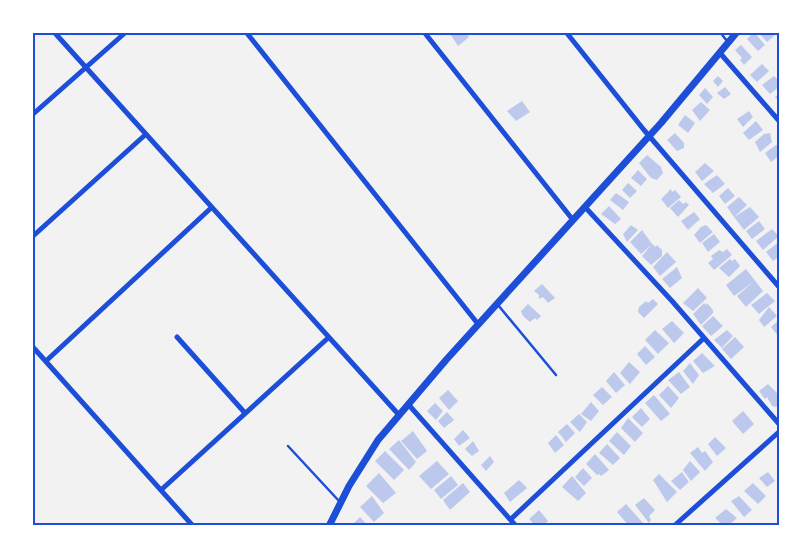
<svg xmlns="http://www.w3.org/2000/svg" width="812" height="558" font-family="'Archivo Narrow',sans-serif">
  <style>
    .building { fill: #bdc9ec }
    .lines { fill: none; stroke-linecap: round; stroke-linejoin: round }
    .service { stroke: #1d4ed8; stroke-width: 2.5 }
    .minor { stroke: #1d4ed8; stroke-width: 5 }
    .tertiary { stroke: #1d4ed8; stroke-width: 7 }
    .neatline { fill: none; stroke: #1d4ed8; stroke-width: 2 }
  </style>
  <rect width="100%" height="100%" fill="#f2f2f2"/>
  <path class="building" d="M449 32H465L469 37 458 46Z
    M754 32 765 45 758 51 747 39Z
    M758 32H771L774 36 767 42Z
    M741 45 752 57 744 65 740 60 742 58 735 50Z
    M762 64 769 71 757 82 750 75Z
    M718 76 723 81 718 87 713 81Z
    M774 76 780 82V86L770 94 762 85Z
    M725 87 731 94 724 99 717 93Z
    M705 88 713 97 707 104 699 95Z
    M780 93V103L775 97Z
    M522 101 530 112 516 121 507 111Z
    M701 102 710 110 700 121 692 110Z
    M749 111 753 117 743 127 737 119Z
    M685 115 695 123 688 133 678 125Z
    M756 121 763 130 749 140 743 133Z
    M675 133 684 143V148L677 151 667 140Z
    M770 133 772 142 760 152 755 142 764 134Z
    M779 143 780 155 771 162 765 153Z
    M647 155 661 167 663 173 657 180 651 178 639 163Z
    M705 163 714 171 702 181 695 172Z
    M638 170 647 179 641 186 631 178Z
    M717 175 725 184 713 193 704 184Z
    M628 183 637 191 630 198 622 190Z
    M728 188 735 196 725 204 719 196Z
    M671 189 672 192 675 190 681 197 668 208 661 199Z
    M616 193 629 202 623 210 610 200Z
    M739 197 747 205 734 217 727 207Z
    M679 200 683 204 686 202 689 205 678 217 670 208Z
    M609 206 621 219 615 224 601 214Z
    M750 207 759 217 744 230 734 217Z
    M694 212 700 219 688 230 681 221Z
    M759 221 765 229 752 239 746 231Z
    M631 225 638 230 627 242 623 234Z
    M706 225 713 232 700 243 694 235 701 227Z
    M772 229 779 236 763 250 756 241Z
    M642 230 652 244 656 247 657 245 662 250V256L651 265 642 256 651 245 641 254 630 242Z
    M714 234 720 242 708 252 702 243Z
    M780 241V256L773 261 766 252Z
    M727 249 732 255 714 270 708 263 713 259 711 256 719 250 723 252Z
    M667 252 676 262 660 276 653 267Z
    M730 259 732 261 735 259 740 266 729 277 719 268Z
    M677 267 682 278 670 288 662 279Z
    M746 269 763 291 746 307 737 296 753 282 734 296 726 285Z
    M542 284 555 298 548 303 543 297 539 299V295L534 291Z
    M698 288 707 298 693 311 683 303Z
    M767 293 775 301 759 314 751 305Z
    M653 299 658 304 644 318 638 312 639 307 646 301 648 303Z
    M704 303 706 305 707 303 713 310V313L701 325 693 314Z
    M528 304 541 316 537 320 535 318 530 322 523 316 521 311Z
    M769 307 777 316 764 327 759 320Z
    M713 316 723 326 711 336 702 326Z
    M780 319V335L778 336 771 327Z
    M672 321 684 333 674 343 662 329Z
    M655 330 669 343 658 354 645 340Z
    M727 330 733 336 722 348 714 340Z
    M735 337 744 347 731 359 722 349Z
    M645 346 655 357 646 365 637 354Z
    M702 353 715 366 703 373 693 361Z
    M629 362 640 372 630 384 620 373Z
    M690 363 699 375 693 384 683 371Z
    M614 372 625 385 616 393 606 381Z
    M679 372 690 387 681 394 668 380Z
    M768 384 780 396V404L776 407 772 406 767 397 765 399 759 391Z
    M668 386 679 398 671 408 659 395Z
    M602 387 612 397 603 405 593 395Z
    M448 390 458 401 449 410 439 398Z
    M654 395 670 414 661 421 645 403Z
    M591 402 599 411 591 421 581 414Z
    M435 403 443 411 436 420 427 411Z
    M641 408 650 419 642 427 632 417Z
    M743 411 754 424 743 434 732 421Z
    M447 412 454 420 444 428 438 421Z
    M579 414 587 422 580 432 570 422Z
    M628 418 643 433 635 442 621 428Z
    M567 424 575 433 566 442 558 432Z
    M463 430 470 438 459 446 454 439Z
    M413 431 427 451 417 459 401 441Z
    M617 432 631 446 624 455 609 441Z
    M556 435 564 445 555 453 548 443Z
    M715 437 726 448 717 456 708 444Z
    M399 440 416 462 409 470 389 449Z
    M473 441 479 451 472 456 465 449Z
    M607 444 620 458 613 465 599 453Z
    M698 447 702 453 705 451 713 462 705 471 690 453Z
    M385 451 404 470 394 480 375 461Z
    M595 454 609 470 601 476 599 474 597 475 586 464Z
    M490 456 494 462 486 471 481 465Z
    M437 461 449 474 431 489 419 476Z
    M690 461 700 472 691 481 683 470Z
    M583 468 592 478 584 486 575 477Z
    M682 472 689 482 680 490 671 481Z
    M768 472 775 481 767 487 759 478Z
    M379 473 396 493 383 503 366 486Z
    M659 474 677 492 667 502 653 480Z
    M451 476 458 485 441 499 434 490Z
    M572 476 586 493 578 501 562 487Z
    M519 480 527 488 510 502 504 493Z
    M463 483 470 492 450 510 443 500Z
    M753 483 766 496 758 504 744 491Z
    M372 496 384 513 374 522 360 507Z
    M739 496 752 510 744 517 731 501Z
    M644 498 655 510 649 516 651 520 649 523 635 505Z
    M626 504 643 523 641 526H629L617 512Z
    M726 509 737 518 728 526H724L715 518Z
    M539 510 548 521 543 526H536L529 519Z
    M360 517 368 526H351Z"/>
  <g class="lines">
    <path class="service" d="M720 32 727 41
      M498 305 556 375
      M288 446 339 501"/>
    <path class="minor" d="M54 32 399 415
      M246 32 478 324
      M424 32 573 220
      M566 32 644 130 780 288
      M720 53 780 122
      M32 115 126 32
      M585 207 672 301 780 425
      M32 237 145 135
      M177 337 245 413
      M32 346 193 526
      M46 361 211 208
      M408 404 516 526
      M161 490 328 338
      M511 519 704 338
      M674 526 780 431"/>
    <path class="tertiary" d="M329 526 349 486 378 440 446 360 661 123 737 32"/>
  </g>
  <rect width="812" height="558" fill="none" stroke="#ffffff" stroke-width="68"/>
  <rect x="34" y="34" width="744" height="490" class="neatline"/>
</svg>
